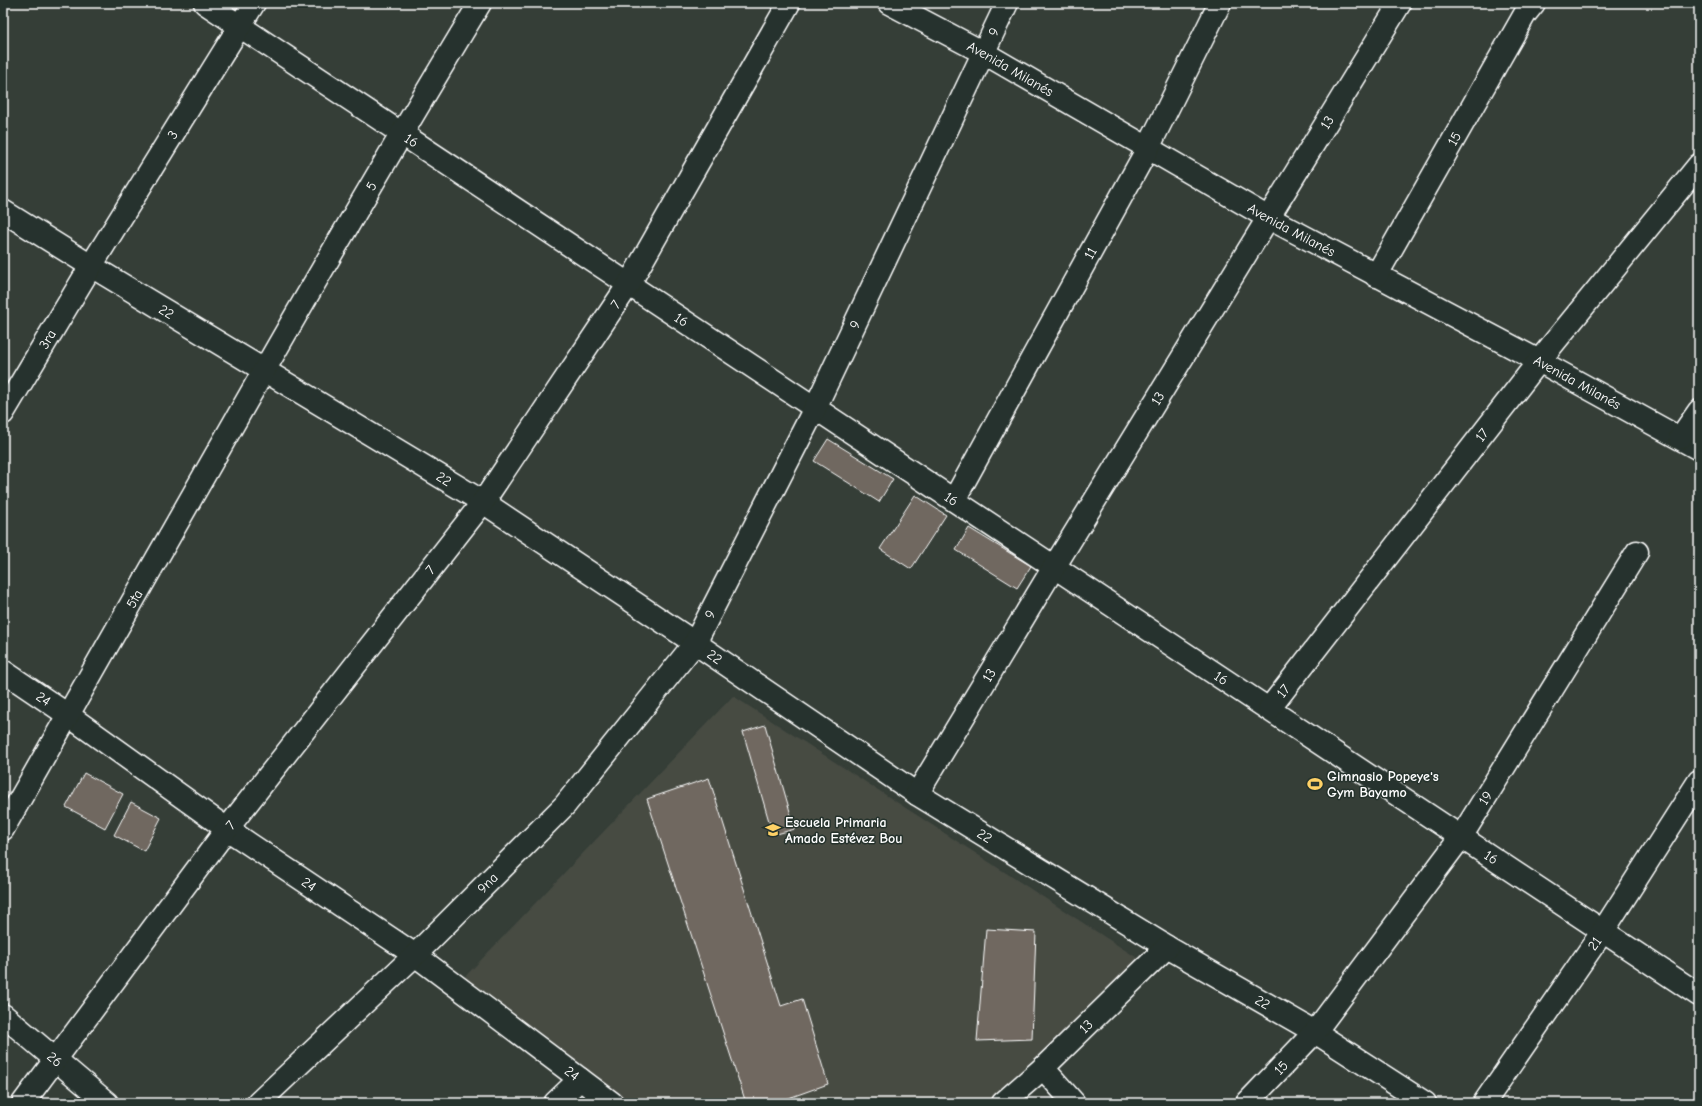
<svg xmlns="http://www.w3.org/2000/svg" width="1702" height="1106" font-family="'Comic Neue',sans-serif">
  <style>
    .built { fill: #474b43 }
    .building { fill: #706860; stroke: #fff }
    .lines { fill: none; stroke-linecap: round; stroke-linejoin: round }
    .minor-casing { stroke: #fff; stroke-width: 25 }
    .minor { stroke: #26332d; stroke-width: 22 }
    .labels { text-anchor: middle; dominant-baseline: central; stroke-width: 3; stroke-linejoin: round; paint-order: stroke }
    .street-label { font-size: 14px; fill: #fff; stroke: #26332d }
    .poi-label { font-size: 14px; font-weight: bold; fill: #fff; stroke: #26332d; text-anchor: start }
  </style>
  <rect width="100%" height="100%" fill="#353e37"/>
  <filter id="ink" filterUnits="userSpaceOnUse"><feTurbulence type="fractalNoise" baseFrequency=".025" numOctaves="2"/><feDisplacementMap in="SourceGraphic" scale="8" xChannelSelector="R" yChannelSelector="G"/><feConvolveMatrix kernelMatrix="1 2 1 2 8 2 1 2 1" color-interpolation-filters="sRGB"/></filter>
  <g filter="url(#ink)">
    <path class="built" d="M733 696 1148 965 994 1103H626L459 983Z"/>
    <path class="building" d="M828 439 893 479 879 502 814 461Z
      M915 495 946 515 911 569 880 549Z
      M969 528 1031 566 1017 588 956 550Z
      M765 725 795 829 773 835 743 732Z
      M84 773 123 794 105 828 66 807Z
      M709 778 781 1006 802 999 828 1084 775 1103H746L647 799Z
      M131 802 161 818 144 851 114 835Z
      M986 929 1036 932 1032 1039 977 1041Z"/>
    <g class="lines">
      <g class="minor-casing">
        <g id="minor">
          <path id="s1" d="M205 3 1699 995"/>
          <path id="s2" d="M889 3 984 53 1267 217 1539 361 1699 449"/>
          <path id="s3" d="M3 211 91 266 483 502 695 643 917 794 1167 947 1315 1032 1425 1103"/>
          <path id="s4" d="M1376 276 1525 14 1534 3"/>
          <path id="s5" d="M3 413 91 266 254 3"/>
          <path d="M1680 438 1699 411"/>
          <path id="s6" d="M954 500 1148 148 1220 3"/>
          <path id="s7" d="M3 671 68 715 227 829 415 955 612 1103"/>
          <path id="s8" d="M1269 709 1539 361 1699 165"/>
          <path id="s9" d="M917 794 1054 567 1400 3"/>
          <path id="s10" d="M3 829C161 553 315 275 480 3"/>
          <path id="s11" d="M3 1015 107 1103"/>
          <path d="M1043 1068 1074 1103"/>
          <path id="s12" d="M23 1103 227 829 483 502 629 284 789 3"/>
          <path id="s13" d="M258 1103 415 955 565 805 695 643 815 408 1007 3"/>
          <path d="M555 1103 580 1079"/>
          <path id="s14" d="M1003 1103 1043 1068 1167 947"/>
          <path id="s15" d="M1247 1103 1315 1032 1461 837 1637 552"/>
          <path id="s16" d="M1484 1103 1603 931 1699 781"/>
        </g>
      </g>
      <use href="#minor" class="minor"/>
    </g>
  </g>
  <defs>
    <g id="stadium-bare" transform="scale(1.2)"><path d="M0-5a6.5 5 0 1 0 0 10a6.5 5 0 1 0 0-10ZM-3.5-1.8h7v3.6h-7Z" fill="#ffd166" stroke="#26332d" stroke-width="2.5" paint-order="stroke"/></g>
    <g id="school-bare" transform="scale(1.2)"><path d="M0-5L7-2L0 1L-7-2ZM-4 1L0 2.5L4 1V4Q0 6-4 4Z" fill="#ffd166" stroke="#26332d" stroke-width="2.5" paint-order="stroke"/></g>
  </defs>
  <g fill-rule="evenodd">
    <use href="#stadium-bare" x="1315" y="784"/>
    <use href="#school-bare" x="773" y="830"/>
  </g>
  <g class="labels">
    <g class="street-label">
      <text stroke="none"><textPath href="#s13" startOffset="1316">9</textPath></text>
      <text stroke="none"><textPath href="#s2" startOffset="138">Avenida Milanés</textPath></text>
      <text stroke="none"><textPath href="#s9" startOffset="787">13</textPath></text>
      <text stroke="none"><textPath href="#s5" startOffset="326">3</textPath></text>
      <text stroke="none"><textPath href="#s4" startOffset="158">15</textPath></text>
      <text stroke="none"><textPath href="#s1" startOffset="248">16</textPath></text>
      <text stroke="none"><textPath href="#s10" startOffset="741">5</textPath></text>
      <text stroke="none"><textPath href="#s2" startOffset="462">Avenida Milanés</textPath></text>
      <text stroke="none"><textPath href="#s6" startOffset="282">11</textPath></text>
      <text stroke="none"><textPath href="#s12" startOffset="995">7</textPath></text>
      <text stroke="none"><textPath href="#s3" startOffset="192">22</textPath></text>
      <text stroke="none"><textPath href="#s1" startOffset="572">16</textPath></text>
      <text stroke="none"><textPath href="#s13" startOffset="992">9</textPath></text>
      <text stroke="none"><textPath href="#s5" startOffset="86">3ra</textPath></text>
      <text stroke="none"><textPath href="#s2" startOffset="786">Avenida Milanés</textPath></text>
      <text stroke="none"><textPath href="#s9" startOffset="463">13</textPath></text>
      <text stroke="none"><textPath href="#s8" startOffset="347">17</textPath></text>
      <text stroke="none"><textPath href="#s3" startOffset="516">22</textPath></text>
      <text stroke="none"><textPath href="#s1" startOffset="896">16</textPath></text>
      <text stroke="none"><textPath href="#s12" startOffset="671">7</textPath></text>
      <text stroke="none"><textPath href="#s10" startOffset="265">5ta</textPath></text>
      <text stroke="none"><textPath href="#s13" startOffset="668">9</textPath></text>
      <text stroke="none"><textPath href="#s3" startOffset="840">22</textPath></text>
      <text stroke="none"><textPath href="#s9" startOffset="139">13</textPath></text>
      <text stroke="none"><textPath href="#s1" startOffset="1220">16</textPath></text>
      <text stroke="none"><textPath href="#s8" startOffset="23">17</textPath></text>
      <text stroke="none"><textPath href="#s7" startOffset="49">24</textPath></text>
      <text stroke="none"><textPath href="#s15" startOffset="388">19</textPath></text>
      <text stroke="none"><textPath href="#s12" startOffset="347">7</textPath></text>
      <text stroke="none"><textPath href="#s3" startOffset="1164">22</textPath></text>
      <text stroke="none"><textPath href="#s1" startOffset="1544">16</textPath></text>
      <text stroke="none"><textPath href="#s13" startOffset="318">9na</textPath></text>
      <text stroke="none"><textPath href="#s7" startOffset="373">24</textPath></text>
      <text stroke="none"><textPath href="#s16" startOffset="194">21</textPath></text>
      <text stroke="none"><textPath href="#s3" startOffset="1488">22</textPath></text>
      <text stroke="none"><textPath href="#s14" startOffset="113">13</textPath></text>
      <text stroke="none"><textPath href="#s11" startOffset="68">26</textPath></text>
      <text stroke="none"><textPath href="#s15" startOffset="49">15</textPath></text>
      <text stroke="none"><textPath href="#s7" startOffset="697">24</textPath></text>
    </g>
    <g class="poi-label">
      <text x="1327" y="776">Gimnasio Popeye's<tspan x="1327" dy="16">Gym Bayamo</tspan></text>
      <text x="785" y="822">Escuela Primaria<tspan x="785" dy="16">Amado Estévez Bou</tspan></text>
    </g>
  </g>
  <rect width="1702" height="1106" fill="none" stroke="#26332d" stroke-width="16"/>
  <rect x="8" y="8" width="1686" height="1090" fill="none" stroke="#fff" stroke-width="1.5" filter="url(#ink)"/>
</svg>
